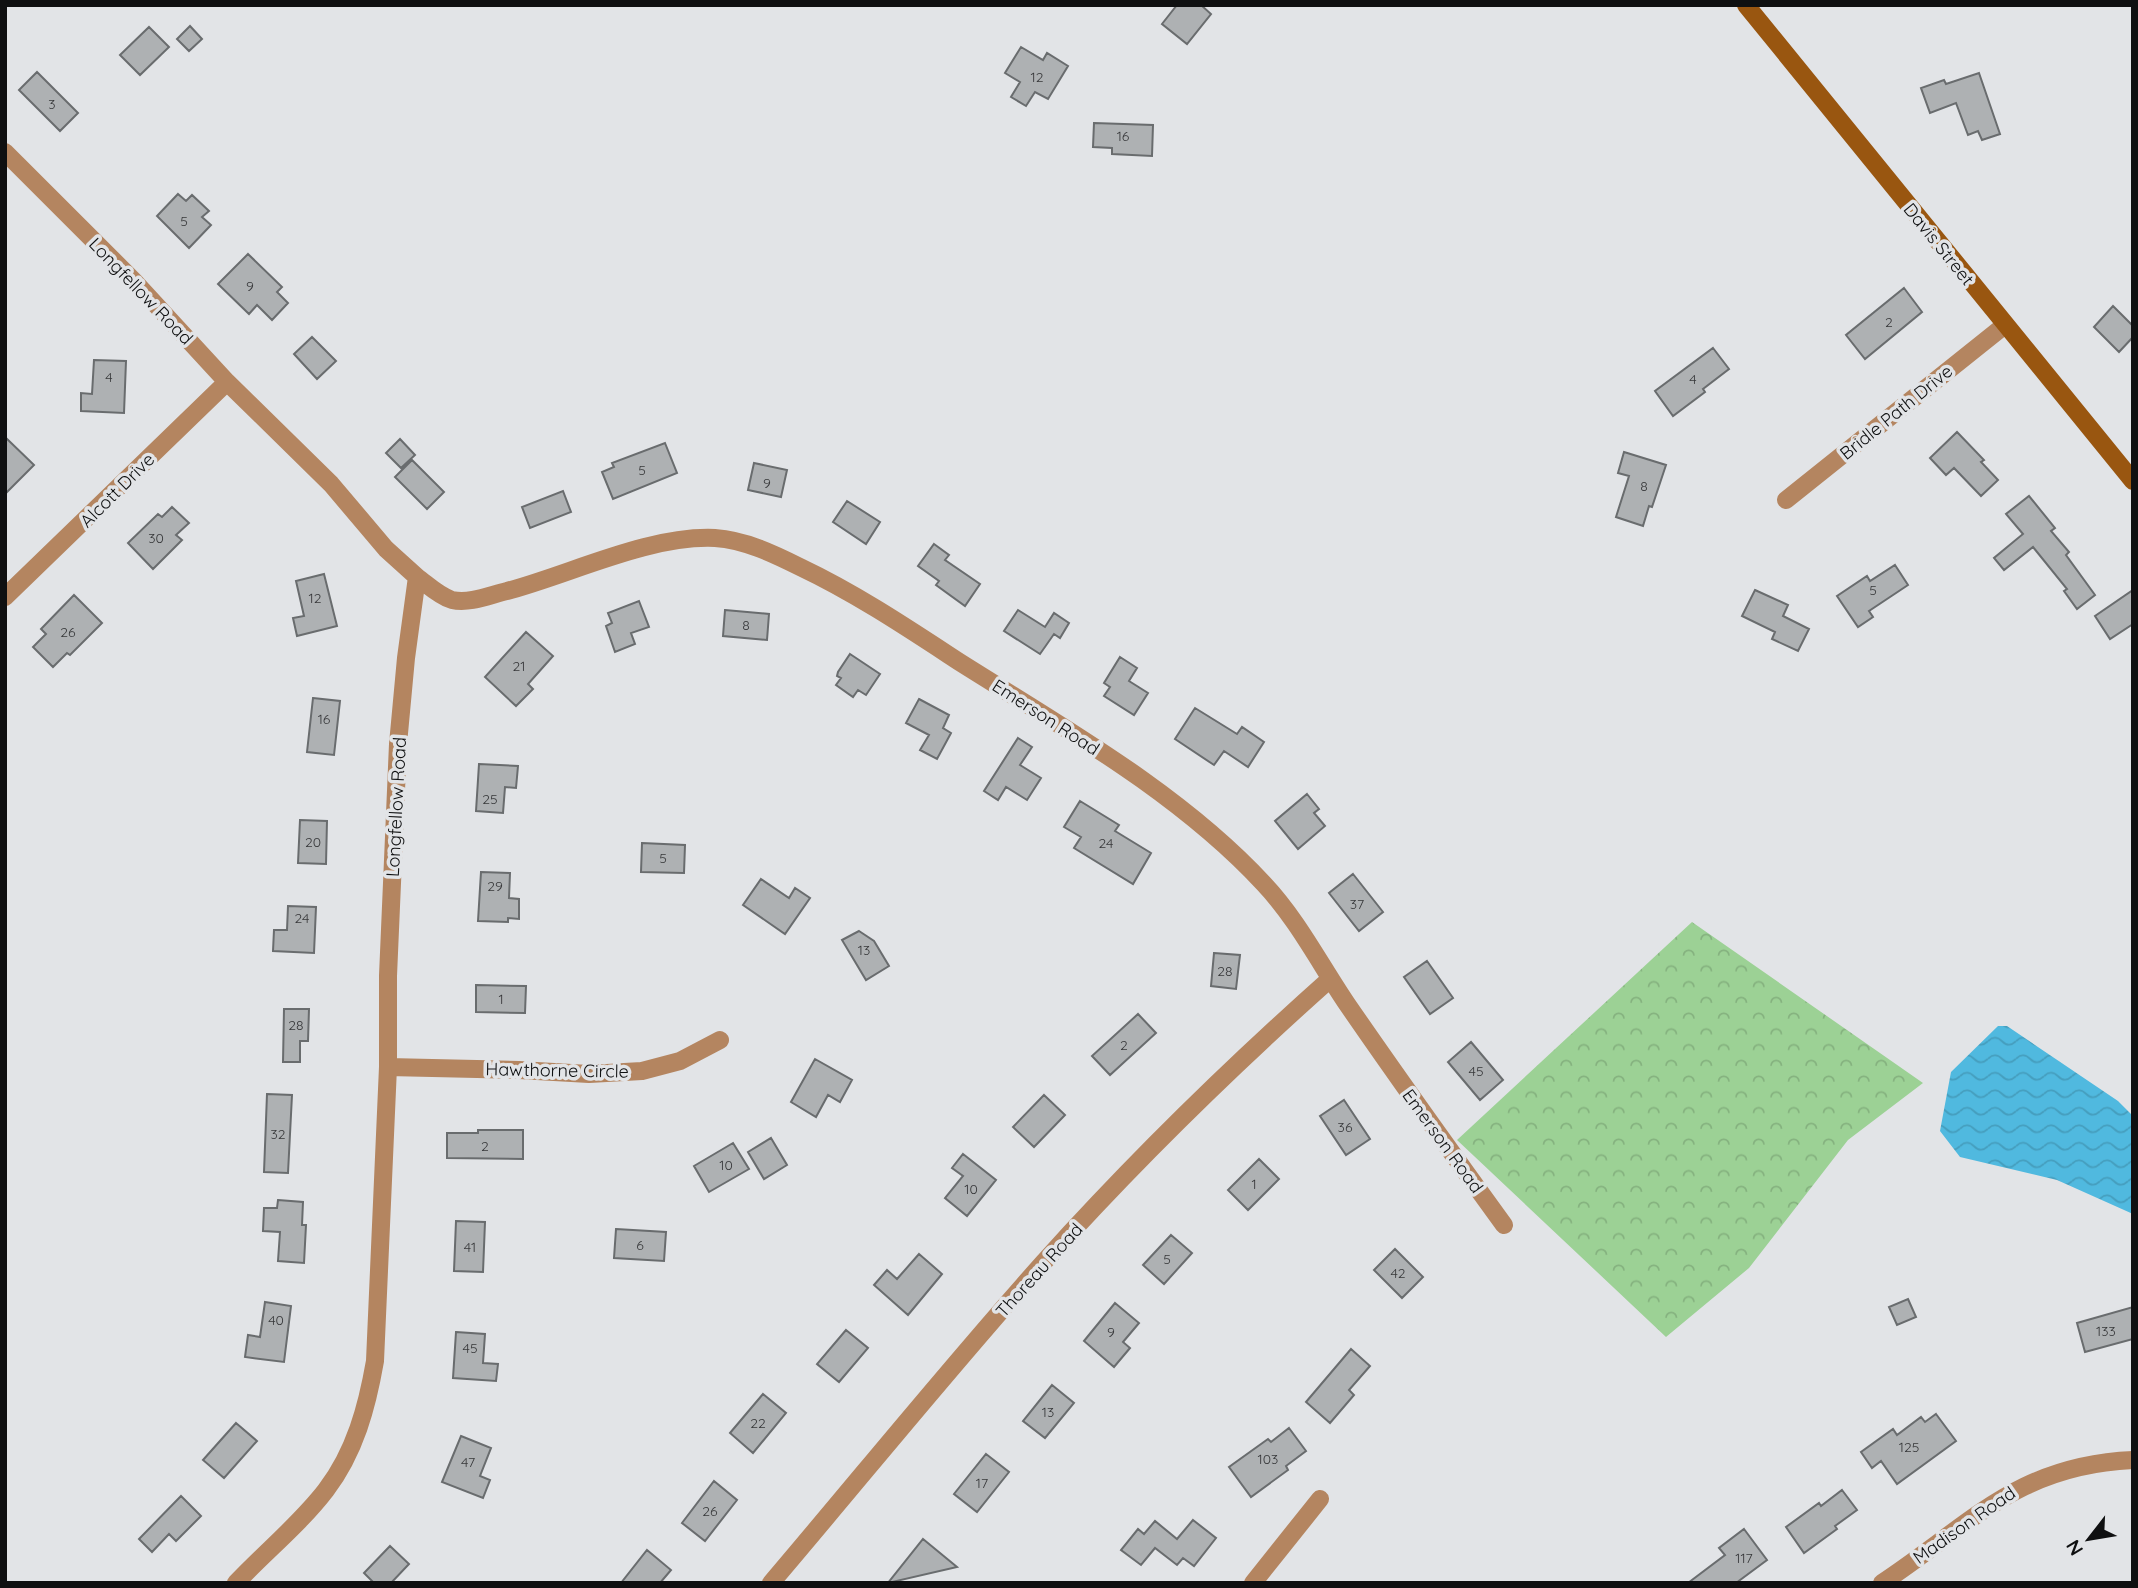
<svg xmlns="http://www.w3.org/2000/svg" width="2138" height="1588" font-family="Quicksand,sans-serif">
  <style>
    .park { fill: url(#park-crowns) }
    .water { fill: url(#water-waves) }
    .building { fill: #aeb1b3; stroke: #696c6e; stroke-width: 2 }
    .lines { fill: none; stroke-linecap: round; stroke-linejoin: round }
    .street { stroke: #b48560; stroke-width: 18 }
    .secondary { stroke: #995610; stroke-width: 18 }
    .labels { text-anchor: middle; dominant-baseline: central; stroke-width: 7; stroke-linejoin: round; paint-order: stroke }
    .number-label { font-size: 14px; fill: #37383a }
    .street-label { font-size: 18px; fill: #0f1011; stroke: #e2e4e7 }
  </style>
  <defs>
    <pattern id="park-crowns" width="20" height="18" patternUnits="userSpaceOnUse" patternTransform="scale(1.75)"><rect width="20" height="18" fill="#9cd195"/><path d="M2 6a3 3 0 1 1 6 0M12 15a3 3 0 1 1 6 0" fill="none" stroke="#85b27f"/></pattern>
    <pattern id="water-waves" width="16" height="10" patternUnits="userSpaceOnUse" patternTransform="scale(1.75)"><rect width="16" height="10" fill="#50b9df"/><path d="M0 5q4-4 8 0t8 0" fill="none" stroke="#459ebe"/></pattern>
  </defs>
  <rect width="100%" height="100%" fill="#e2e4e7"/>
  <path class="park" d="M1692 922 1923 1083 1848 1140 1749 1268 1666 1337 1457 1140Z"/>
  <path class="water" d="M1998 1026H2007L2118 1101 2133 1116V1214L2057 1180 1960 1157 1940 1131 1951 1072Z"/>
  <path class="building" d="M1177 5H1201L1211 14 1187 44 1162 24Z
    M190 26 202 39 189 51 177 39Z
    M149 27 169 47 140 75 120 55Z
    M1021 47 1043 60 1047 53 1068 66 1048 99 1035 92 1026 106 1011 97 1020 82 1005 73Z
    M37 72 78 113 60 131 19 90Z
    M1979 73 2000 134 1982 140 1978 131 1968 135 1956 103 1930 113 1921 88 1944 80 1946 84Z
    M1094 123 1153 125 1152 156 1112 154V148L1093 147Z
    M178 194 186 201 192 195 209 211 202 217 211 225 189 248 157 216Z
    M248 254 282 287 277 292 288 303 272 320 257 305 249 314 218 284Z
    M1904 288 1922 312 1865 359 1846 335Z
    M2113 306 2133 326V337L2119 352 2094 327Z
    M312 337 336 361 317 379 294 354Z
    M1713 348 1729 369 1703 389 1705 392 1673 416 1655 391Z
    M94 360 126 361 124 413 81 411V393L92 394Z
    M1957 432 1984 460 1981 462 1998 480 1981 496 1954 468 1946 475 1930 458Z
    M5 437 34 465 5 494Z
    M400 439 415 455 401 468 386 453Z
    M665 443 677 473 613 499 602 472 614 467 612 463Z
    M1624 452 1666 465 1652 507 1649 506 1643 526 1616 517 1629 476 1618 473Z
    M412 460 444 492 427 509 395 477Z
    M754 463 787 470 781 497 748 490Z
    M563 491 571 512 530 528 522 507Z
    M2029 496 2055 528 2051 531 2069 552 2066 555 2095 595 2077 609 2064 591 2067 589 2033 547 2004 570 1994 558 2023 534 2006 514Z
    M847 501 880 522 866 544 833 522Z
    M172 507 189 523 176 535 182 540 153 569 128 543 158 514 162 517Z
    M934 544 949 555 945 560 980 584 965 606 936 585 939 581 918 566Z
    M1895 565 1908 585 1869 611 1873 617 1858 627 1837 596 1867 576 1870 581Z
    M324 574 337 626 297 636 293 618 304 616 296 581Z
    M1755 590 1788 605 1783 616 1809 629 1798 651 1772 639 1775 632 1742 616Z
    M2133 590V624L2110 639 2095 616Z
    M74 595 102 623 70 655 67 653 53 667 33 647 46 634 41 629Z
    M639 601 649 627 631 633 635 644 615 652 606 626 612 623 608 613Z
    M725 610 769 614 767 640 723 636Z
    M1018 610 1045 627 1054 613 1069 623 1060 638 1054 634 1040 654 1004 631Z
    M526 632 553 656 528 684 533 689 516 706 485 677Z
    M850 654 880 674 866 695 858 690 853 697 836 685 841 678 837 676 838 672Z
    M1120 657 1137 668 1129 681 1148 693 1134 715 1104 696 1110 687 1104 683Z
    M313 698 340 701 334 755 307 752Z
    M919 699 949 715 943 728 951 733 937 759 920 750 929 735 906 723Z
    M1195 708 1237 734 1242 727 1264 742 1248 767 1224 751 1214 765 1175 739Z
    M1018 738 1032 747 1020 765 1041 778 1027 800 1006 787 998 800 984 791Z
    M479 764 518 766 516 788 505 787 503 813 476 811Z
    M1307 794 1319 809 1314 813 1325 826 1298 849 1275 821Z
    M1080 801 1119 825 1115 831 1151 853 1133 884 1074 848 1081 837 1064 827Z
    M300 820 327 821 326 864 298 863Z
    M642 843 685 845 684 873 641 872Z
    M481 872 510 873 509 898 519 899V919L508 918V922L478 921Z
    M1353 874 1383 912 1359 931 1329 893Z
    M761 879 789 898 795 888 810 898 785 934 743 905Z
    M288 906 316 907 314 953 273 951 274 930H287Z
    M859 931 874 941 889 966 866 980 842 940Z
    M1214 953 1240 955 1236 989 1211 986Z
    M1427 961 1453 998 1430 1014 1404 977Z
    M476 985 526 986 525 1013 476 1012Z
    M284 1009H309L308 1041H300V1062H283Z
    M1138 1014 1156 1033 1110 1075 1092 1056Z
    M1471 1042 1503 1080 1480 1100 1448 1062Z
    M815 1059 852 1080 840 1102 828 1095 816 1117 791 1102Z
    M267 1094 292 1095 288 1173 264 1172Z
    M1044 1095 1065 1115 1034 1147 1013 1127Z
    M1344 1100 1370 1139 1346 1155 1320 1116Z
    M478 1130H523V1159L447 1158V1133H478Z
    M771 1138 787 1165 764 1179 748 1152Z
    M733 1143 749 1169 709 1192 694 1166Z
    M963 1154 996 1180 967 1216 945 1198 963 1176 952 1168Z
    M1259 1159 1279 1179 1248 1210 1228 1190Z
    M278 1200 303 1202 302 1225H306L304 1263 278 1261 280 1232 263 1231 264 1208H277Z
    M456 1221 485 1222 483 1272 454 1271Z
    M616 1229 666 1232 664 1261 614 1258Z
    M1171 1235 1192 1253 1164 1284 1143 1265Z
    M1395 1249 1423 1277 1402 1298 1374 1270Z
    M919 1254 942 1274 908 1315 874 1285 887 1270 897 1279Z
    M1908 1299 1916 1317 1897 1325 1889 1307Z
    M265 1302 291 1306 284 1362 245 1357 248 1335 260 1337Z
    M1115 1303 1139 1323 1123 1342 1130 1348 1114 1367 1084 1341Z
    M2133 1307V1339L2085 1352 2077 1323Z
    M846 1330 868 1348 839 1382 817 1364Z
    M456 1332 485 1334 483 1363 498 1364 496 1381 453 1378Z
    M1351 1349 1370 1366 1349 1390 1354 1395 1330 1423 1306 1402Z
    M1052 1385 1074 1403 1045 1438 1023 1421Z
    M763 1394 786 1413 753 1453 730 1433Z
    M1936 1414 1956 1441 1897 1484 1881 1461 1872 1468 1861 1452 1893 1429 1897 1435 1921 1417 1925 1422Z
    M236 1423 257 1441 224 1478 203 1460Z
    M1289 1428 1306 1451 1286 1466 1288 1470 1251 1497 1229 1467 1268 1439 1271 1442Z
    M461 1436 491 1448 480 1476 490 1480 483 1498 442 1482Z
    M986 1454 1009 1472 977 1512 954 1494Z
    M714 1481 737 1500 705 1541 682 1523Z
    M1842 1490 1857 1510 1835 1526 1837 1529 1804 1553 1786 1527 1819 1503 1821 1506Z
    M181 1496 201 1516 176 1541 169 1534 152 1552 139 1539Z
    M1193 1520 1216 1538 1194 1566 1183 1558 1177 1565 1155 1548 1141 1565 1121 1550 1138 1529 1144 1534 1155 1521 1177 1539Z
    M1744 1529 1767 1560 1736 1583H1688L1725 1555 1719 1548Z
    M923 1539 957 1567 888 1583Z
    M390 1546 409 1564 391 1583H374L364 1573Z
    M647 1550 671 1570 660 1583H621Z"/>
  <g class="lines">
    <path class="street" d="M5 152 134 281 227 382 331 484 386 549 417 577 406 658 398 744 388 976V1067L375 1361C367 1407 355 1452 326 1490 300 1524 265 1552 236 1583
      M1786 500 2005 325
      M417 577C428 585 439 596 452 600 470 604 490 595 507 591 571 574 649 535 715 538 745 540 774 554 800 567 857 594 909 629 961 663 1064 728 1181 794 1264 884 1297 919 1320 964 1347 1004 1398 1078 1451 1152 1504 1225
      M5 597 227 382
      M388 1067 519 1070 589 1074 642 1071 680 1061 720 1040
      M771 1583C862 1476 950 1367 1043 1263 1133 1163 1230 1068 1330 979
      M1253 1583 1320 1499
      M1882 1583C1971 1524 2018 1465 2133 1460"/>
    <path class="secondary" d="M1746 5 2133 481"/>
  </g>
  <g class="labels">
    <g class="number-label">
      <text x="1037" y="77">12</text>
      <text x="52" y="104">3</text>
      <text x="1123" y="136">16</text>
      <text x="184" y="221">5</text>
      <text x="250" y="286">9</text>
      <text x="1889" y="322">2</text>
      <text x="109" y="377">4</text>
      <text x="1693" y="379">4</text>
      <text x="642" y="470">5</text>
      <text x="767" y="483">9</text>
      <text x="1644" y="486">8</text>
      <text x="156" y="538">30</text>
      <text x="1873" y="590">5</text>
      <text x="315" y="598">12</text>
      <text x="746" y="625">8</text>
      <text x="68" y="632">26</text>
      <text x="519" y="666">21</text>
      <text x="324" y="719">16</text>
      <text x="490" y="799">25</text>
      <text x="313" y="842">20</text>
      <text x="1106" y="843">24</text>
      <text x="663" y="858">5</text>
      <text x="495" y="886">29</text>
      <text x="1357" y="904">37</text>
      <text x="302" y="918">24</text>
      <text x="864" y="950">13</text>
      <text x="1225" y="971">28</text>
      <text x="501" y="999">1</text>
      <text x="296" y="1025">28</text>
      <text x="1124" y="1045">2</text>
      <text x="1476" y="1071">45</text>
      <text x="1345" y="1127">36</text>
      <text x="278" y="1134">32</text>
      <text x="485" y="1146">2</text>
      <text x="726" y="1165">10</text>
      <text x="1254" y="1184">1</text>
      <text x="971" y="1189">10</text>
      <text x="640" y="1245">6</text>
      <text x="470" y="1247">41</text>
      <text x="1167" y="1259">5</text>
      <text x="1398" y="1273">42</text>
      <text x="276" y="1320">40</text>
      <text x="2106" y="1331">133</text>
      <text x="1111" y="1332">9</text>
      <text x="470" y="1348">45</text>
      <text x="1048" y="1412">13</text>
      <text x="758" y="1423">22</text>
      <text x="1909" y="1447">125</text>
      <text x="1268" y="1459">103</text>
      <text x="468" y="1462">47</text>
      <text x="982" y="1483">17</text>
      <text x="710" y="1511">26</text>
      <text x="1744" y="1558">117</text>
    </g>
    <g class="street-label">
      <text transform="translate(1939 244) rotate(51)">Davis Street</text>
      <text transform="translate(141 291) rotate(46)">Longfellow Road</text>
      <text transform="translate(1896 412) rotate(-39)">Bridle Path Drive</text>
      <text transform="translate(117 490) rotate(-45)">Alcott Drive</text>
      <text transform="translate(1046 717) rotate(33)">Emerson Road</text>
      <text transform="translate(396 807) rotate(-87)">Longfellow Road</text>
      <text transform="translate(557 1070) rotate(1)">Hawthorne Circle</text>
      <text transform="translate(1443 1141) rotate(54)">Emerson Road</text>
      <text transform="translate(1039 1270) rotate(-48)">Thoreau Road</text>
      <text transform="translate(1964 1525) rotate(-35)">Madison Road</text>
    </g>
  </g>
  <rect width="2138" height="1588" fill="none" stroke="#0f1011" stroke-width="14"/>
  <g transform="translate(2089 1539) rotate(239)" stroke="#e2e4e7" stroke-width="5" paint-order="stroke">
  <path d="M0-5L12 26L0 18L-12 26Z" fill="#0f1011"/>
  <text y="-10" font-size="19" font-weight="bold" text-anchor="middle" fill="#0f1011">N</text>
  </g>
</svg>
